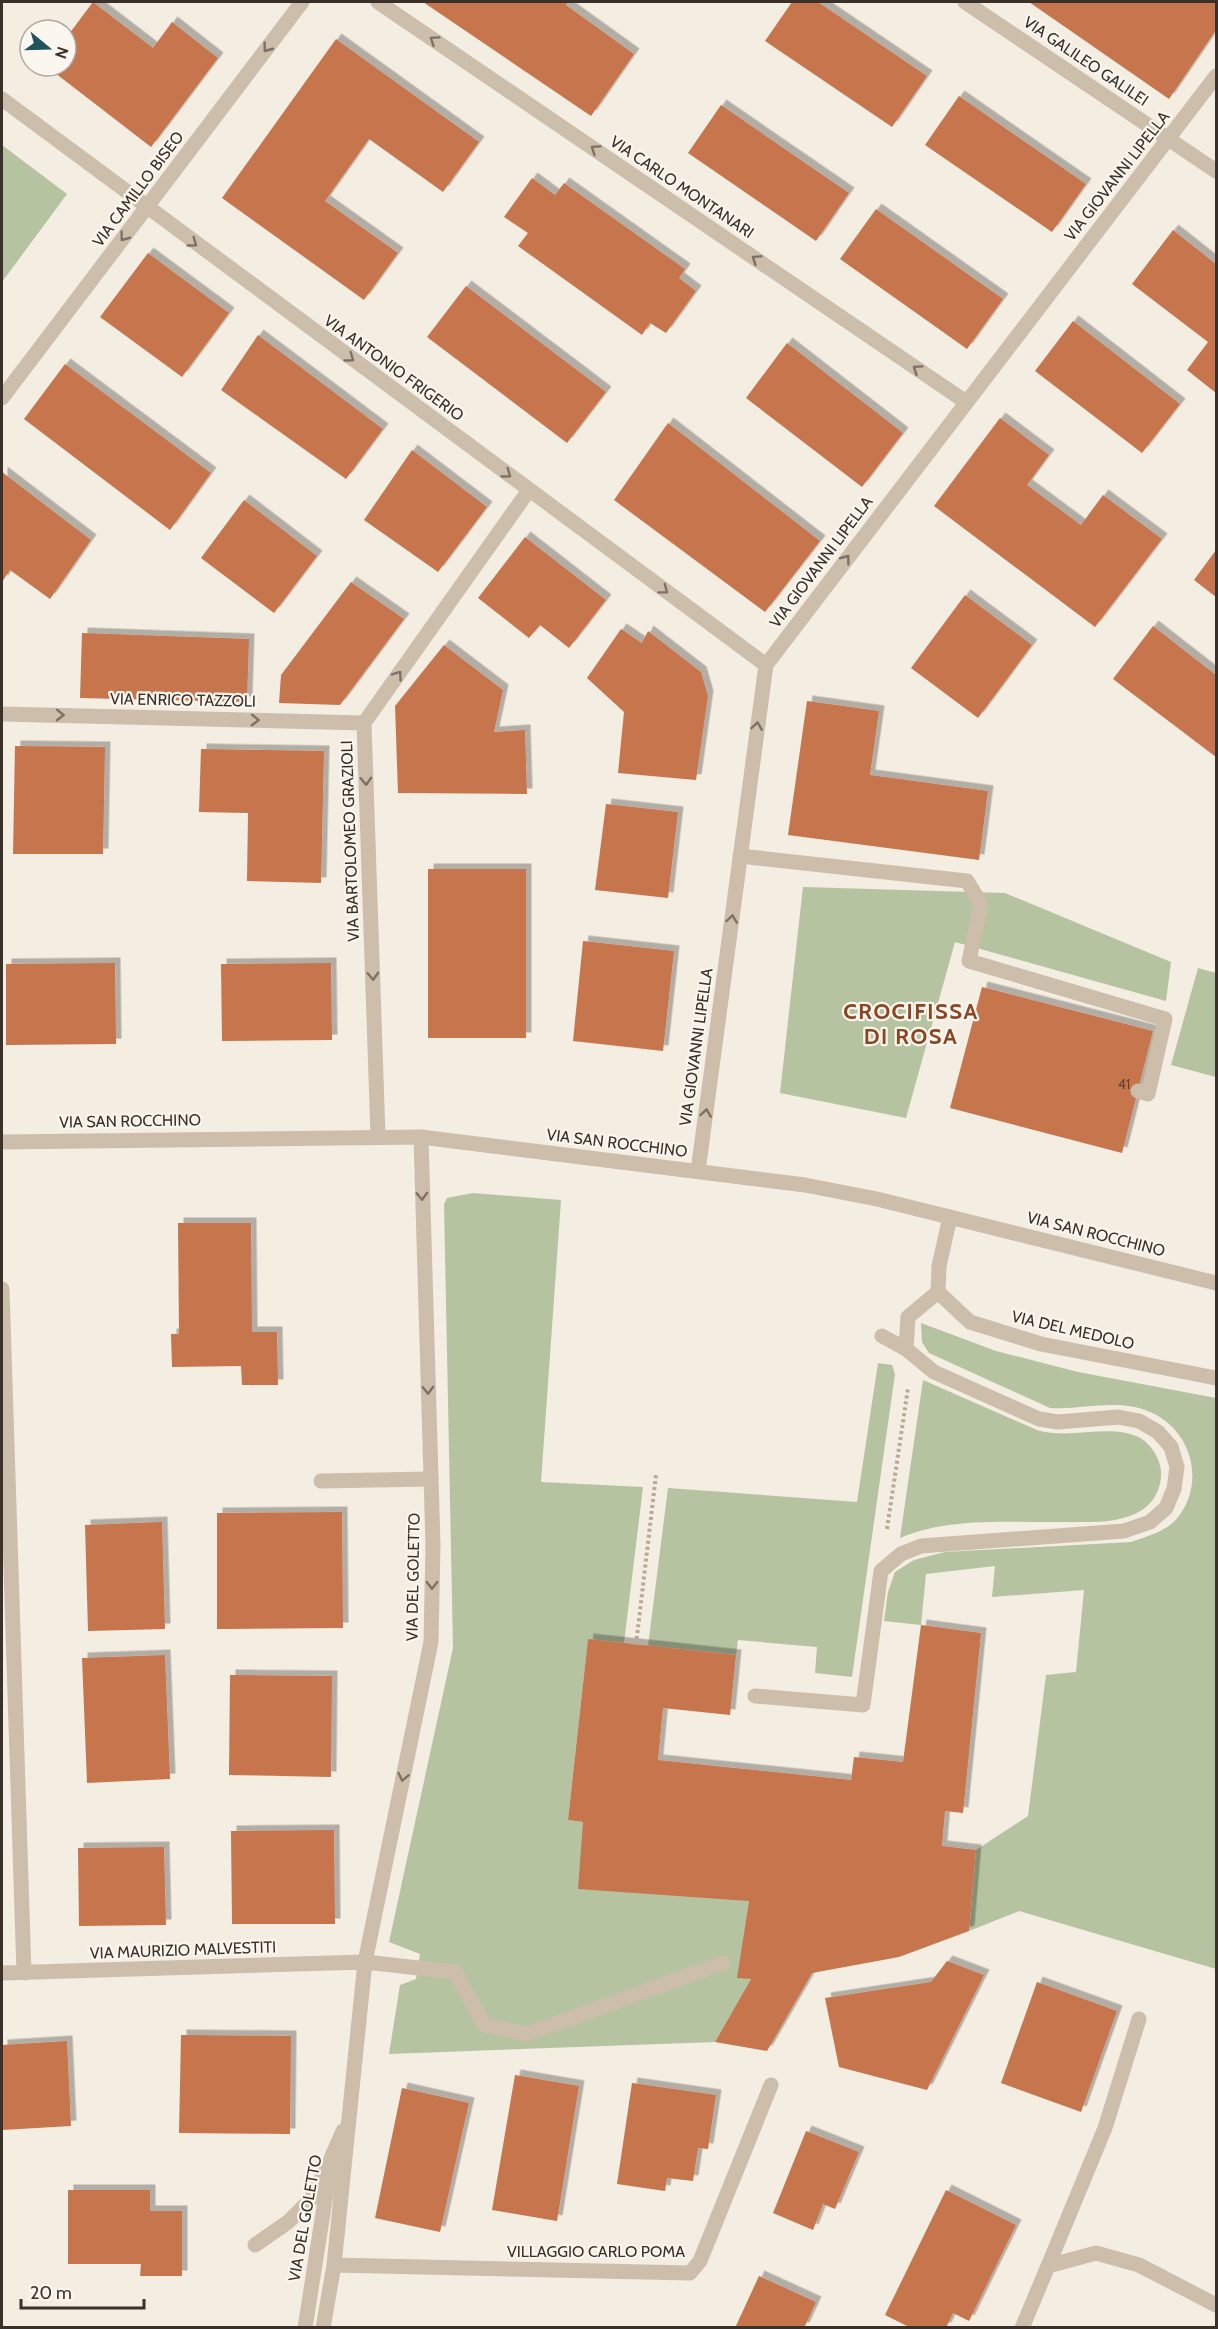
<svg xmlns="http://www.w3.org/2000/svg" width="1218" height="2329" font-family="Cabin,sans-serif">
  <style>
    .green { fill: #b5c3a0 }
    .building { fill: #c6744d; filter: url(#shadow) }
    .lines { fill: none; stroke-linecap: round; stroke-linejoin: round }
    .path { stroke: #b9a896; stroke-width: 4; stroke-dasharray: 3 3; stroke-linecap: butt }
    .service { stroke: #cdbeac; stroke-width: 15 }
    .minor { stroke: #cdbeac; stroke-width: 15 }
    .tertiary { stroke: #cdbeac; stroke-width: 15 }
    .oneway { stroke: #7d7065 }
    .labels { text-anchor: middle; dominant-baseline: central; stroke-width: 4.5; stroke-linejoin: round; paint-order: stroke }
    .number-label { font-size: 14px; fill: #5e4234 }
    .street-label { font-size: 16px; fill: #3b312b; stroke: #fbf6ee }
    .district-label { font-size: 22px; font-weight: bold; letter-spacing: 1.5px; fill: #8b4523; stroke: #fbf6ee }
  </style>
  <defs>
    <filter id="shadow"><feDropShadow dx="5.5" dy="-5.5" stdDeviation="0" flood-color="#0004"/></filter>
  </defs>
  <rect width="100%" height="100%" fill="#f4ede1"/>
  <path class="green" d="M2 145 67 194 2 282Z
    M803 887 1005 893 1171 962 1166 1001 955 942 906 1118 780 1093Z
    M1198 968 1216 973V1077L1171 1065Z
    M473 1193 561 1200 541 1482 643 1487 624 1643 588 1640 568 1820 583 1822 749 1901 738 1977 751 1979 715 2042 389 2054 400 1985 416 1979 420 1954 389 1942 453 1648 444 1204 447 1198Z
    M921 1323 996 1351 1078 1372 1216 1398V1969L1019 1911 969 1931 976 1850 1028 1816 1046 1675 1076 1672 1084 1590 992 1597 995 1566 926 1574 921 1625 884 1621 888 1592 895 1572 914 1560 945 1552 1131 1542C1148 1536 1168 1531 1179 1516 1206 1479 1190 1429 1150 1412 1117 1398 1084 1410 1050 1408L929 1353 922 1342Z
    M878 1363 892 1365 895 1374 852 1677 815 1673 817 1647 738 1640 736 1655 648 1646 668 1488 857 1502Z
    M923 1380 1037 1430C1069 1440 1107 1424 1136 1436 1149 1441 1160 1457 1161 1471 1162 1486 1155 1502 1142 1510 1120 1524 1091 1522 1067 1522 1013 1523 951 1516 900 1538Z"/>
  <path class="building" d="M93 2 153 48 172 22 218 58 151 147 46 66H66V38Z
    M423 2H568L566 5 634 54 591 116Z
    M792 2H818L927 76 892 127 765 41Z
    M1029 2H1216V30L1169 99Z
    M336 39 479 142 443 192 369 139 325 201 398 253 364 300 222 198Z
    M959 96 1086 184 1052 232 925 145Z
    M721 105 849 193 816 241 688 153Z
    M532 178 555 195 564 183 685 269 679 278 696 291 666 333 650 323 642 335 518 246 528 233 504 217Z
    M876 209 1003 299 967 349 840 259Z
    M1173 230 1216 264V393L1187 370 1208 342 1132 284Z
    M148 253 229 313 182 377 100 317Z
    M466 286 606 392 567 443 427 337Z
    M1073 321 1180 404 1142 453 1035 371Z
    M258 335 383 429 346 479 221 390Z
    M787 343 903 433 862 487 746 398Z
    M65 364 211 473 170 530 24 419Z
    M1000 418 1049 455 1027 485 1081 525 1103 495 1162 539 1095 627 934 506Z
    M668 423 820 541 765 612 614 500Z
    M412 450 487 507 438 572 364 520Z
    M2 472 91 540 50 599 10 570 2 582Z
    M244 500 317 556 274 613 201 558Z
    M525 537 606 600 569 648 540 625 529 638 478 598Z
    M1216 550V597L1194 580Z
    M351 582 404 619 340 705 279 703 281 675Z
    M965 595 1032 645 978 718 911 668Z
    M1153 626 1216 675V757L1113 679Z
    M621 629 642 643 648 631 701 672 708 696 696 780 618 773 624 712 587 678Z
    M82 633 249 639 247 702 80 698Z
    M444 645 503 690 494 732 525 730 527 794 398 793 395 706Z
    M807 701 879 711 870 775 988 791 979 860 788 835Z
    M15 746 105 747 103 854H13Z
    M201 749 324 751 321 883 247 881 248 813 199 812Z
    M606 804 678 812 668 898 595 890Z
    M428 869H526V1038H428Z
    M583 941 674 951 663 1051 573 1041Z
    M115 963 116 1044 6 1045V964Z
    M331 963 332 1040 222 1041 221 964Z
    M982 987 1153 1031 1122 1153 950 1108Z
    M178 1223H251L252 1332H277L278 1385H242L241 1366 172 1367 171 1334H179Z
    M342 1512 343 1628 217 1629V1513Z
    M162 1522 165 1629 88 1631 85 1525Z
    M921 1625 981 1633 963 1813 945 1811 942 1846 976 1850 969 1931 899 1957 812 1973 767 2051 715 2042 751 1979 737 1978 749 1901 578 1889 583 1822 568 1820 588 1639 736 1655 730 1715 663 1708 658 1760 851 1780 854 1757 903 1762Z
    M165 1655 170 1779 87 1783 82 1658Z
    M230 1675 332 1676 331 1777 229 1775Z
    M334 1830 335 1924H232L231 1831Z
    M164 1847 166 1925 79 1926 78 1848Z
    M947 1961 984 1975 927 2090 839 2067 825 1998 931 1982Z
    M1037 1982 1117 2011 1081 2112 1001 2083Z
    M181 2035 291 2036 290 2134 179 2133Z
    M67 2041 71 2126 2 2130V2045Z
    M515 2075 579 2086 557 2221 492 2210Z
    M632 2083 716 2095 708 2149 698 2148 693 2181 667 2178 665 2191 617 2184Z
    M402 2088 469 2103 440 2232 375 2218Z
    M806 2131 859 2152 835 2209 823 2204 813 2230 773 2213Z
    M68 2190H150V2211H182V2276H140L141 2264H68Z
    M946 2190 1016 2225 969 2321 953 2313 946 2328H911L885 2315Z
    M759 2276 816 2302 804 2328H735Z"/>
  <g class="lines">
    <path class="path" d="M887 1529 908 1388
      M636 1645 656 1475"/>
    <path class="service" d="M740 856 967 881 981 904 969 961 1165 1019 1148 1094 1138 1091
      M882 1336 906 1349
      M321 1481 431 1479
      M755 1696 863 1705 881 1571 901 1554 921 1546 1124 1531 1150 1522 1166 1508 1174 1489 1177 1467 1171 1447 1158 1432 1139 1421 1118 1417 1058 1422 1039 1419 934 1372 906 1349 908 1317 938 1292
      M365 1962 455 1972 484 2025 527 2034 723 1963
      M255 2245 288 2222 311 2199 330 2161
      M1048 2266 1105 2128 1139 2019"/>
    <path class="minor" d="M378 2 966 402
      M965 2 1216 171
      M2 99 766 665
      M2 398 302 2
      M2 714 364 723
      M378 1136 364 723 529 490
      M698 1171 766 665 1216 76
      M950 1217 939 1266 938 1292 970 1322 1041 1344 1216 1378
      M2 1289 24 1973
      M2 1973 365 1962
      M334 2265 690 2273 700 2261 771 2085
      M305 2328 332 2156 343 2131
      M323 2328 334 2265 365 1962 431 1642 433 1545 421 1137
      M1022 2328 1048 2266 1096 2253 1139 2265 1216 2305"/>
    <path class="tertiary" d="M2 1142 421 1137 805 1185 877 1199 1216 1283"/>
  </g>
  <defs><path id="oneway-chevron" d="M-2-3.5L2.5 0L-2 3.5" fill="none" stroke-width="1.6" stroke-linecap="round" stroke-linejoin="round" transform="scale(1.5)"/></defs>
  <g class="oneway">
    <use href="#oneway-chevron" transform="translate(434 40) rotate(-146)"/>
    <use href="#oneway-chevron" transform="translate(267 48) rotate(127)"/>
    <use href="#oneway-chevron" transform="translate(595 149) rotate(-146)"/>
    <use href="#oneway-chevron" transform="translate(124 237) rotate(127)"/>
    <use href="#oneway-chevron" transform="translate(193 243) rotate(36)"/>
    <use href="#oneway-chevron" transform="translate(756 259) rotate(-146)"/>
    <use href="#oneway-chevron" transform="translate(350 358) rotate(36)"/>
    <use href="#oneway-chevron" transform="translate(917 369) rotate(-146)"/>
    <use href="#oneway-chevron" transform="translate(507 474) rotate(36)"/>
    <use href="#oneway-chevron" transform="translate(846 559) rotate(-53)"/>
    <use href="#oneway-chevron" transform="translate(664 590) rotate(37)"/>
    <use href="#oneway-chevron" transform="translate(398 675) rotate(-55)"/>
    <use href="#oneway-chevron" transform="translate(60 715) rotate(1)"/>
    <use href="#oneway-chevron" transform="translate(255 720) rotate(1)"/>
    <use href="#oneway-chevron" transform="translate(757 726) rotate(-82)"/>
    <use href="#oneway-chevron" transform="translate(366 781) rotate(88)"/>
    <use href="#oneway-chevron" transform="translate(732 919) rotate(-82)"/>
    <use href="#oneway-chevron" transform="translate(373 976) rotate(88)"/>
    <use href="#oneway-chevron" transform="translate(706 1113) rotate(-82)"/>
    <use href="#oneway-chevron" transform="translate(422 1196) rotate(88)"/>
    <use href="#oneway-chevron" transform="translate(428 1390) rotate(88)"/>
    <use href="#oneway-chevron" transform="translate(432 1585) rotate(91)"/>
    <use href="#oneway-chevron" transform="translate(403 1777) rotate(102)"/>
  </g>
  <g class="labels">
    <g class="number-label">
      <text x="1124" y="1084">41</text>
    </g>
    <g class="street-label">
      <text transform="translate(1086 61) rotate(34)">VIA GALILEO GALILEI</text>
      <text transform="translate(1117 176) rotate(-52)">VIA GIOVANNI LIPELLA</text>
      <text transform="translate(682 187) rotate(34)">VIA CARLO MONTANARI</text>
      <text transform="translate(138 189) rotate(-53)">VIA CAMILLO BISEO</text>
      <text transform="translate(394 368) rotate(36)">VIA ANTONIO FRIGERIO</text>
      <text transform="translate(821 562) rotate(-53)">VIA GIOVANNI LIPELLA</text>
      <text transform="translate(183 700) rotate(1)">VIA ENRICO TAZZOLI</text>
      <text transform="translate(350 841) rotate(-92)">VIA BARTOLOMEO GRAZIOLI</text>
      <text transform="translate(696 1047) rotate(-82)">VIA GIOVANNI LIPELLA</text>
      <text transform="translate(130 1121) rotate(-1)">VIA SAN ROCCHINO</text>
      <text transform="translate(617 1143) rotate(7)">VIA SAN ROCCHINO</text>
      <text transform="translate(1096 1234) rotate(14)">VIA SAN ROCCHINO</text>
      <text transform="translate(1073 1330) rotate(13)">VIA DEL MEDOLO</text>
      <text transform="translate(413 1577) rotate(-89)">VIA DEL GOLETTO</text>
      <text transform="translate(183 1950) rotate(-2)">VIA MAURIZIO MALVESTITI</text>
      <text transform="translate(305 2218) rotate(-80)">VIA DEL GOLETTO</text>
      <text x="596" y="2251">VILLAGGIO CARLO POMA</text>
    </g>
    <g class="district-label">
      <text x="911" y="1011">CROCIFISSA<tspan x="911" dy="25">DI ROSA</tspan></text>
    </g>
  </g>
  <rect width="1218" height="2329" fill="none" stroke="#3b312b" stroke-width="6"/>
  <g transform="translate(48 48) rotate(109)"><circle r="28" fill="#fbf6ee" stroke="#aea7a0" stroke-width="1.5"/>
  <path d="M0-4.5L10 22L0 15L-10 22Z" fill="#20545d"/>
  <text y="-9" font-size="16" font-weight="bold" text-anchor="middle" fill="#3b312b">N</text>
  </g>
  <path d="M21 2299v9h123v-9" fill="none" stroke="#3b312b" stroke-width="3"/>
  <text x="30" y="2299" font-size="18" fill="#3b312b" stroke="#fbf6ee" stroke-width="4.5" paint-order="stroke">20 m</text>
</svg>
